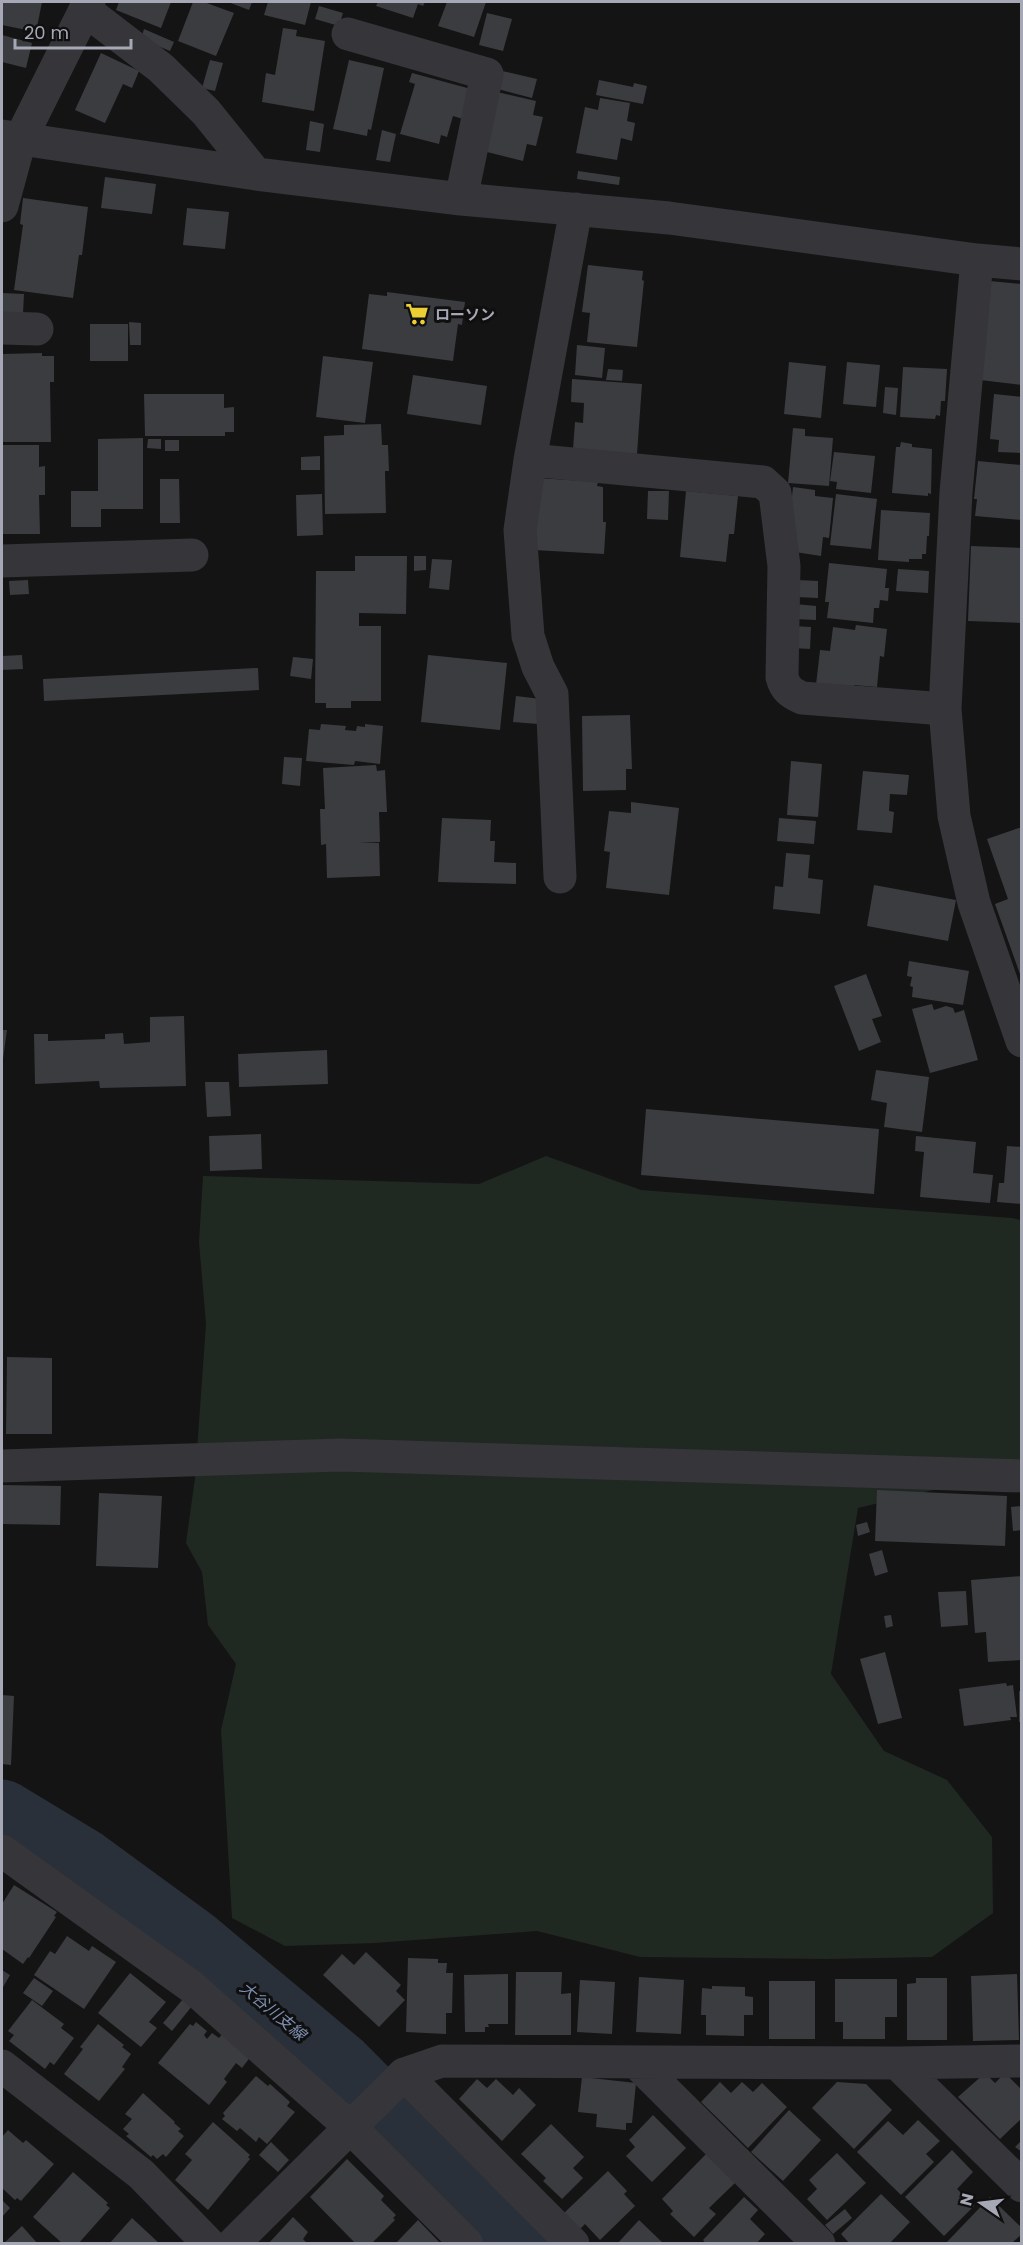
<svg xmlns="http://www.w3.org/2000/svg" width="1023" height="2245" font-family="Poppins,'Noto Sans JP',sans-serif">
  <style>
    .green { fill: #202822 }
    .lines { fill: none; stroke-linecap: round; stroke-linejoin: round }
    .river { stroke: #2a3039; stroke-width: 69 }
    .building { fill: #3b3c3f }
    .minor { stroke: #35353a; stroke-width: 33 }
    .labels { text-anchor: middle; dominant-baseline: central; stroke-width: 6; stroke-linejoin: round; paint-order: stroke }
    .poi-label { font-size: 15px; font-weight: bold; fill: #a6a8b5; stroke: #0f0f10; text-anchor: start }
    .water-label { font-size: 16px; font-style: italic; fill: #7d8fb0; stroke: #0f0f10 }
  </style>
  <rect width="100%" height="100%" fill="#141415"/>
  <path class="green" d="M546 1156 641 1190 1012 1218 1021 1220V1469L858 1508 831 1674 884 1751 947 1780 992 1837 993 1913 932 1957 826 1959 640 1957 537 1931 375 1943 285 1946 232 1918 221 1730 236 1664 208 1625 202 1572 186 1543 195 1478 206 1324 199 1242 203 1176 479 1184Z"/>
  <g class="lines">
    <path class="river" d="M2 1814 83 1863 191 1942 340 2067 516 2244"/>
  </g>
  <path class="building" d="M2 2H42L36 32 2 25Z
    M119 2H171L161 28 116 10Z
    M193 2H204L234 13 216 56 178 41Z
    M228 2H252L249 10Z
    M268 2H311L305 25 264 15Z
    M378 2H425L423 6 418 4 413 18 376 6Z
    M447 2H486L474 37 438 26Z
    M319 6 343 13 339 26 315 19Z
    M487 13 512 19 503 51 479 45Z
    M283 28 297 30 296 36 325 41 314 111 262 102 266 73 275 75Z
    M144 29 174 42 170 51 141 39Z
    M2 35 32 43 26 68 2 62Z
    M101 53 139 71 132 88 123 84 105 123 75 110Z
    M210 60 223 63 215 91 202 88Z
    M349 60 384 68 371 130 368 129 367 136 333 129Z
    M502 71 537 79 532 98 498 89Z
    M412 73 471 89 463 119 453 116 447 137 441 135 439 144 400 134 415 84 409 82Z
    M599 80 633 87 634 83 647 86 643 104 596 95Z
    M497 92 536 101 533 115 543 117 536 146 527 144 523 161 483 151Z
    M600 98 630 103 627 121 635 123 632 141 621 138 617 160 576 153 585 107 598 110Z
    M310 121 324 124 320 152 306 150Z
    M382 130 396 134 390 162 376 160Z
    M578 171 620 177 619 185 577 179Z
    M105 177 156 184 152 214 101 208Z
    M23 198 88 207 82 255H79L73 298 14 290 23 225 20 224Z
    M187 208 229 212 225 249 183 245Z
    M588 265 643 271 642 280 644 281 637 347 587 342 590 313 582 312Z
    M990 281 1022 284V385L980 380Z
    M387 292 465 302 462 325 458 324 453 361 362 349 369 294 387 296Z
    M2 293 24 294 23 314H2Z
    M129 322 141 323V345H130Z
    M90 324H128V361H90Z
    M577 345 605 348 602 378 575 375Z
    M42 353V356H54V382H50L51 442H2V354Z
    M323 356 373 362 365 423 316 417Z
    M789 362 826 366 821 418 784 414Z
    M847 362 880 365 876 407 843 404Z
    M903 367 947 369 945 401H941L940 416 936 415 935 419 900 417Z
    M608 369 623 370 622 381 606 380Z
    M413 375 487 386 481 425 407 414Z
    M572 379 642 384 637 454 573 449 575 422 583 423 584 403 571 402Z
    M885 387 898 388 896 415 883 413Z
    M144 394H224V408L234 407V432H225V436H145Z
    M994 394 1022 397V453L998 452 999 440 990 439Z
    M381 424 382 445H388L389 471H385L386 513 325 514 324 436 344 435V425Z
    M793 428 805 429V436L833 438 829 486 788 483Z
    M143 438V509H101V527H71V491H98V439Z
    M148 439H161V449L147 448Z
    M165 440H179V451H165Z
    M901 442 912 444V447L932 449 931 494 928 493V496L892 493 896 447H900Z
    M2 445H39V467L45 466V495H39L40 534H2Z
    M834 452 875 456 871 493 836 489 837 482 830 481Z
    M320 456V470H301V457Z
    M978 461 1022 465V520L975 516 977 499H974Z
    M538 478 598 482 597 486 603 487V522H606L604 554 534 550Z
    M160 479H179L180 523H160Z
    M793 487 815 490V496L833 498 829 538 823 537 821 556 795 552 788 533Z
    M648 491H669L668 520 647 519Z
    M686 491 738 496 734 534H729L726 562 680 557Z
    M322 494 323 535 297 536 296 495Z
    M836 494 877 499 871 549 830 545Z
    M881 510 930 513 929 536H927L926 554H922V559H909V562L878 560Z
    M971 546 1022 548V623L968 621Z
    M355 556H407L406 614 359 613V626H381V701H351V708H326V703H315L316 571H355Z
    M414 556H426V570L414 571Z
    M432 559 452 560 449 590 429 588Z
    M829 563 887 569 885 588H889L888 601 880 600 879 608H874L873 623 827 618 829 602H825Z
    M898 569 929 571 928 593 896 591Z
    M28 580 29 594 10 595 9 581Z
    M797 580 818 581V598L796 597Z
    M795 604 816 606V620L794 619Z
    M856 625 887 629 884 657 880 656 877 687 854 685V689L816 685 820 650 830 651 833 627 855 630Z
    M793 626 811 627 810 649 792 648Z
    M22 655 23 669 2 670V656Z
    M428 655 507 663 500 730 421 722Z
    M293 657 313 659 311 679 290 676Z
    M258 668 259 690 44 701 43 679Z
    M516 696 541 699 538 724 513 722Z
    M630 715 632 769H626V790L583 791 582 716Z
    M321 724 346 726 345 730 356 731 357 726 365 727V724L383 726 380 764 355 761 354 765 306 761 309 729 320 730Z
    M284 757 302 758 300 786 282 784Z
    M791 761 822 764 818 817 787 815Z
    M376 765 377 771 385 770 387 812H379L380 842 358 843H379L380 876 327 878 326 844 321 845 320 809H325L323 768Z
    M863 771 909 775 907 795 890 794 889 811 894 812 892 833 857 830Z
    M631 802 679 808 669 895 606 888 610 852 604 851 609 811 631 813Z
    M442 818 491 820 490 841H495L494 862 516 863V884L438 882Z
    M779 818 816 821 814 844 777 841Z
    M1022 827V977H1021L995 904 1008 899 987 839Z
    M786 853 810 855 808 878 823 880 820 914 773 909 775 886 783 887Z
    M874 885 956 900 948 941 867 926Z
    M909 961 969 971 963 1005 912 997 913 987 910 986 912 977 907 976Z
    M866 974 882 1016 872 1019 881 1042 859 1051 834 986Z
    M932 1004 934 1010 946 1006 953 1008 955 1013 964 1010 978 1060 930 1073 912 1009Z
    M184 1016 186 1086 100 1088 99 1081 35 1084 34 1034H48V1041L105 1039V1034L123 1033 124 1044 150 1042V1017Z
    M2 1030H7L3 1059H2Z
    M327 1050 328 1084 239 1087 238 1054Z
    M876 1070 929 1077 922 1132 884 1127 887 1103 871 1100Z
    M205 1082H229L231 1116 207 1117Z
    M646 1109 879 1129 874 1194 641 1175Z
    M261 1134 262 1169 210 1171 209 1136Z
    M916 1136 976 1142 973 1173 993 1175 990 1203 920 1197 924 1152 915 1151Z
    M1007 1146 1022 1147V1204L997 1202 999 1183H1004Z
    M7 1357 52 1358V1434H6Z
    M2 1485 61 1486 60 1525 2 1524Z
    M877 1490 1007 1496 1005 1546 875 1541Z
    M99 1493 162 1496 158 1568 96 1566Z
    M1022 1506V1530L1013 1531 1011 1507Z
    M867 1522 870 1532 858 1536 856 1525Z
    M882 1550 888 1572 875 1576 869 1554Z
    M1022 1576V1660L988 1662 986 1632 975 1633 971 1580Z
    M966 1591 968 1625 941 1627 938 1592Z
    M891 1615 893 1626 886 1628 884 1616Z
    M885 1652 902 1718 878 1724 860 1659Z
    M1006 1683 1007 1686 1013 1685 1017 1717H1010L1011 1720 964 1726 959 1689Z
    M1019 1691H1022V1722H1019Z
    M2 1695 14 1696 11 1765 2 1764Z
    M14 1885 57 1912 54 1916 56 1917 29 1958 28 1957 23 1964 2 1949V1904Z
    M67 1936 89 1951 92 1946 116 1962 84 2009 34 1975 50 1951 55 1954Z
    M366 1952 401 1985 396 1991 405 2000 379 2027 323 1975 342 1954 354 1965Z
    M408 1958 438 1959V1963H447L446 1973H453L452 2013H446V2034L406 2032Z
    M2 1970 10 1975 2 1989Z
    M516 1972H562L561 1994 571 1993V2035H515Z
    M130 1973 166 2002 149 2022 157 2028 141 2047 98 2013Z
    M508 1974V2024H488L489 2027H485V2032H465L464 1975Z
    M1017 1974 1019 2040 973 2041 971 1976Z
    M639 1977 684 1980 681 2034 636 2032Z
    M34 1978 53 1991 42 2006 23 1993Z
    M916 1978H947V2040H907V1984L916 1983Z
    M835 1979H897V2017H885V2039H843V2022H835Z
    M580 1980 615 1982 612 2034 577 2032Z
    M769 1981H815V2039H769Z
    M712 1986 745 1987V1996L753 1997V2015H744V2036L706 2035V2015H701L702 1988 712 1989Z
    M183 1999 192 2006 172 2031 163 2023Z
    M32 2000 64 2024 61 2028 74 2038 54 2065 50 2062 45 2069 9 2041 14 2035 8 2031Z
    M196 2022 207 2031 204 2035 207 2039 212 2033 219 2038 223 2033 251 2056 242 2068 236 2063 224 2079 227 2082 209 2105 158 2063 190 2024 193 2026Z
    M98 2024 124 2045 122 2047 131 2054 122 2067 125 2069 99 2101 64 2074 83 2049 80 2047Z
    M985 2073 995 2083 1005 2073 1022 2090V2118L1000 2139 958 2097Z
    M256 2076 268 2086 270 2084 290 2102 287 2106 295 2112 267 2144 259 2137 256 2142 240 2128 237 2131 222 2119 225 2116 223 2113Z
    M582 2077 636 2083 632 2123H626V2130L596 2127 597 2114 578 2112Z
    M477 2079 487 2088 496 2079 513 2095 519 2088 536 2105 502 2141 459 2099Z
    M720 2082 731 2093 742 2082 753 2092 762 2083 787 2107 748 2148 701 2102Z
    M837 2082 866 2084 892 2110 854 2149 812 2108Z
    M143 2093 175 2122 174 2123 181 2129 178 2131 184 2136 166 2157 163 2154 157 2159 153 2155 151 2157 126 2136 129 2134 123 2129 132 2119 125 2114Z
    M789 2110 821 2140 783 2181 751 2152Z
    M653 2115 686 2148 652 2182 626 2156 635 2147 629 2140Z
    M918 2120 940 2141 926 2154 934 2162 901 2195 857 2152 888 2121 903 2135Z
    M213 2122 250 2155 248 2157 250 2159 208 2210 175 2180 192 2160 185 2154Z
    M551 2124 584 2157 573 2168 583 2178 562 2199 543 2181 546 2178 521 2154Z
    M8 2130 23 2143 26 2140 54 2164 21 2201 17 2198 15 2200 2 2188V2137Z
    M1022 2140V2152L1015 2147Z
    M271 2142 289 2160 278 2172 259 2155Z
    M952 2150 973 2172 957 2189 974 2206 944 2236 905 2197Z
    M707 2153 736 2182 709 2208 716 2214 694 2237 670 2214 673 2211 662 2199Z
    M837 2153 866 2183 827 2220 807 2199 817 2189 809 2180Z
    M347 2159 384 2196 381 2200 396 2215 393 2218 395 2220 371 2244H356L310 2197Z
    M608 2171 627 2191 624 2194 635 2206 600 2240 585 2224 580 2229 564 2213Z
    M73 2172 108 2203 106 2205 110 2208 78 2244H63L33 2217Z
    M881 2194 910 2222 889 2244H850L841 2234Z
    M744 2197 758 2210 750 2219 765 2234 756 2244H706L703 2240Z
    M990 2197 1022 2228V2234L1013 2242 1015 2244H945Z
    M2 2200 10 2208 2 2217Z
    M845 2209 852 2218 833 2234 825 2225Z
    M293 2217 308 2232 303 2239 308 2244H268Z
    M132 2218 160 2244H109Z
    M418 2220 441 2244H395Z
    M639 2220 664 2244H617Z
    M22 2226 38 2244H3Z"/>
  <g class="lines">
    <path class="minor" d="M85 10 161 68 206 112 256 174
      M348 34 487 74 461 199
      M2 136 256 174 461 199 669 218 977 260 1022 264
      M2 206 20 140 89 2
      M576 209 530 460 763 482 775 493 784 566 782 677C785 689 791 693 802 698L945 709
      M977 260 956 492 945 709 954 816 974 903 1022 1041
      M2 328 37 329
      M530 460 520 530 528 636 538 667 552 694 560 877
      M2 561 192 555
      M2 1466 341 1455 1022 1476
      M2 1851 192 1987 350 2127 467 2244
      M636 2062 819 2244
      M897 2063 1022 2186
      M2 2066 141 2174 209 2244
      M404 2074 573 2244
      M233 2244 404 2074 442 2061 897 2063 1022 2061"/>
  </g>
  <defs>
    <g id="supermarket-bare" transform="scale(1.8)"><path d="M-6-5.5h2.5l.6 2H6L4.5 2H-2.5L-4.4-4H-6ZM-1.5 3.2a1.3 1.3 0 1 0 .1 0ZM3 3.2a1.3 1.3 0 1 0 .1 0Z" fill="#edce34" stroke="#0f0f10" stroke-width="2.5" paint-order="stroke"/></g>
  </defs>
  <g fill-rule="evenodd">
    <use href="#supermarket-bare" x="417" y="314"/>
  </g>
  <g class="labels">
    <g class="poi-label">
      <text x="435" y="314">ローソン</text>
    </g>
    <g class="water-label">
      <text transform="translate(273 2011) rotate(40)">大谷川支線</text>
    </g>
  </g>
  <rect width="1023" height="2245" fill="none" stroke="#a6a8b5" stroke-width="6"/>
  <g transform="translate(981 2203) rotate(284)" stroke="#0f0f10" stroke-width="4.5" paint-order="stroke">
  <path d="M0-4.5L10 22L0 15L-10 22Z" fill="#a6a8b5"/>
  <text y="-9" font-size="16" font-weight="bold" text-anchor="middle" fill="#a6a8b5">N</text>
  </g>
  <path d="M15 39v9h116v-9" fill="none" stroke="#a6a8b5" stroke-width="3"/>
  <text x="24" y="39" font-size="18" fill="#a6a8b5" stroke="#0f0f10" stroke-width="4.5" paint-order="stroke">20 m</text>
</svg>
